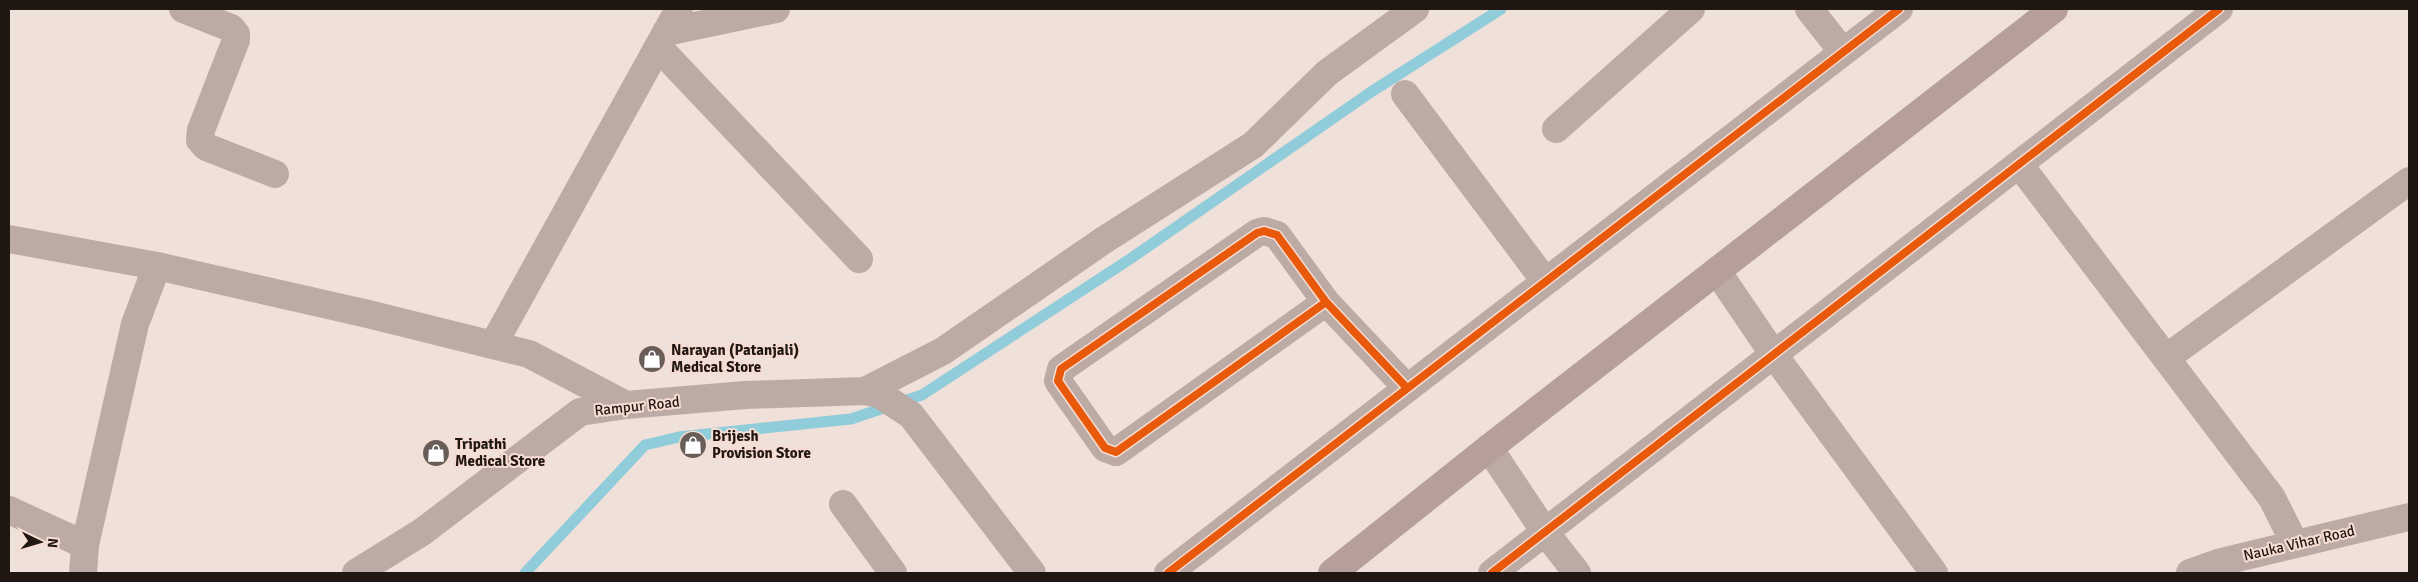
<svg xmlns="http://www.w3.org/2000/svg" width="2418" height="582" font-family="Signika,sans-serif">
  <style>
    .lines { fill: none; stroke-linecap: round; stroke-linejoin: round }
    .stream { stroke: #90ccd9; stroke-width: 11 }
    .minor { stroke: #bcaaa5; stroke-width: 28 }
    .major { stroke: #b69f9b; stroke-width: 28 }
    .cycleway-casing { stroke: #f7ddd1; stroke-width: 11 }
    .cycleway { stroke: #e8590c; stroke-width: 8 }
    .labels { text-anchor: middle; dominant-baseline: central; stroke-width: 4; stroke-linejoin: round; paint-order: stroke }
    .poi-label { font-size: 15px; font-weight: bold; fill: #201713; stroke: #f7ddd1; text-anchor: start }
    .street-label { font-size: 15px; fill: #201713; stroke: #f7ddd1 }
  </style>
  <rect width="100%" height="100%" fill="#efe0d9"/>
  <g class="lines">
    <path class="stream" d="M525 573 645 445 679 437 851 419 922 395 1130 259 1371 92 1501 9"/>
    <path class="minor" d="M183 9 231 28 236 34V40L201 130 200 140 206 147 275 174
      M1809 9 1843 52
      M666 32 776 9
      M658 47 859 259
      M1405 94 1545 281
      M1556 129 1691 9
      M2019 164 2272 498 2295 544
      M9 239 157 266 368 314 529 354 626 405
      M1717 271 1774 355 1934 573
      M1326 302 1116 452 1105 448 1058 381 1061 369 1257 233 1264 231 1277 235 1326 302 1407 388
      M493 345 679 9
      M2166 358 2409 181
      M865 391 943 351 1104 240 1253 145 1327 73 1415 9
      M1489 448 1545 532 1577 573
      M843 504 893 573
      M9 510 85 545 83 573
      M85 545 135 324 157 266
      M356 573 422 532 580 412 626 405 745 395 865 391 879 394 911 415 1032 573
      M1168 573 1899 9
      M1492 573 2219 9
      M2190 573 2221 562 2409 517"/>
    <path class="major" d="M1332 573 1489 448 2054 9"/>
    <g class="cycleway-casing">
      <path id="cycleway" d="M1326 302 1116 452 1105 448 1058 381 1061 369 1257 233 1264 231 1277 235 1326 302 1407 388
        M1168 573 1899 9
        M1492 573 2219 9"/>
    </g>
    <use href="#cycleway" class="cycleway"/>
  </g>
  <defs>
    <g id="shop-disc" transform="scale(1.4375)"><circle r="9.5" fill="#685d58" stroke="#f7ddd1"/><path d="M-5-2.5h2.3a2.7 3.5 0 0 1 5.4 0H5L5.5 6h-11ZM-1.5-2.5h3a1.5 2.3 0 0 0-3 0Z" fill="#fff"/></g>
  </defs>
  <g fill-rule="evenodd">
    <use href="#shop-disc" x="652" y="359"/>
    <use href="#shop-disc" x="693" y="445"/>
    <use href="#shop-disc" x="436" y="453"/>
  </g>
  <g class="labels">
    <g class="poi-label">
      <text x="671" y="350">Narayan (Patanjali)<tspan x="671" dy="17">Medical Store</tspan></text>
      <text x="712" y="436">Brijesh<tspan x="712" dy="17">Provision Store</tspan></text>
      <text x="455" y="444">Tripathi<tspan x="455" dy="17">Medical Store</tspan></text>
    </g>
    <g class="street-label">
      <text transform="translate(637 406) rotate(-6)">Rampur Road</text>
      <text transform="translate(2299 543) rotate(-13)">Nauka Vihar Road</text>
    </g>
  </g>
  <rect width="2418" height="582" fill="none" stroke="#201713" stroke-width="20"/>
  <g transform="translate(40 542) rotate(95)" stroke="#f7ddd1" stroke-width="4" paint-order="stroke">
  <path d="M0-4L9 19L0 12L-9 19Z" fill="#201713"/>
  <text y="-8" font-size="14" font-weight="bold" text-anchor="middle" fill="#201713">N</text>
  </g>
</svg>
